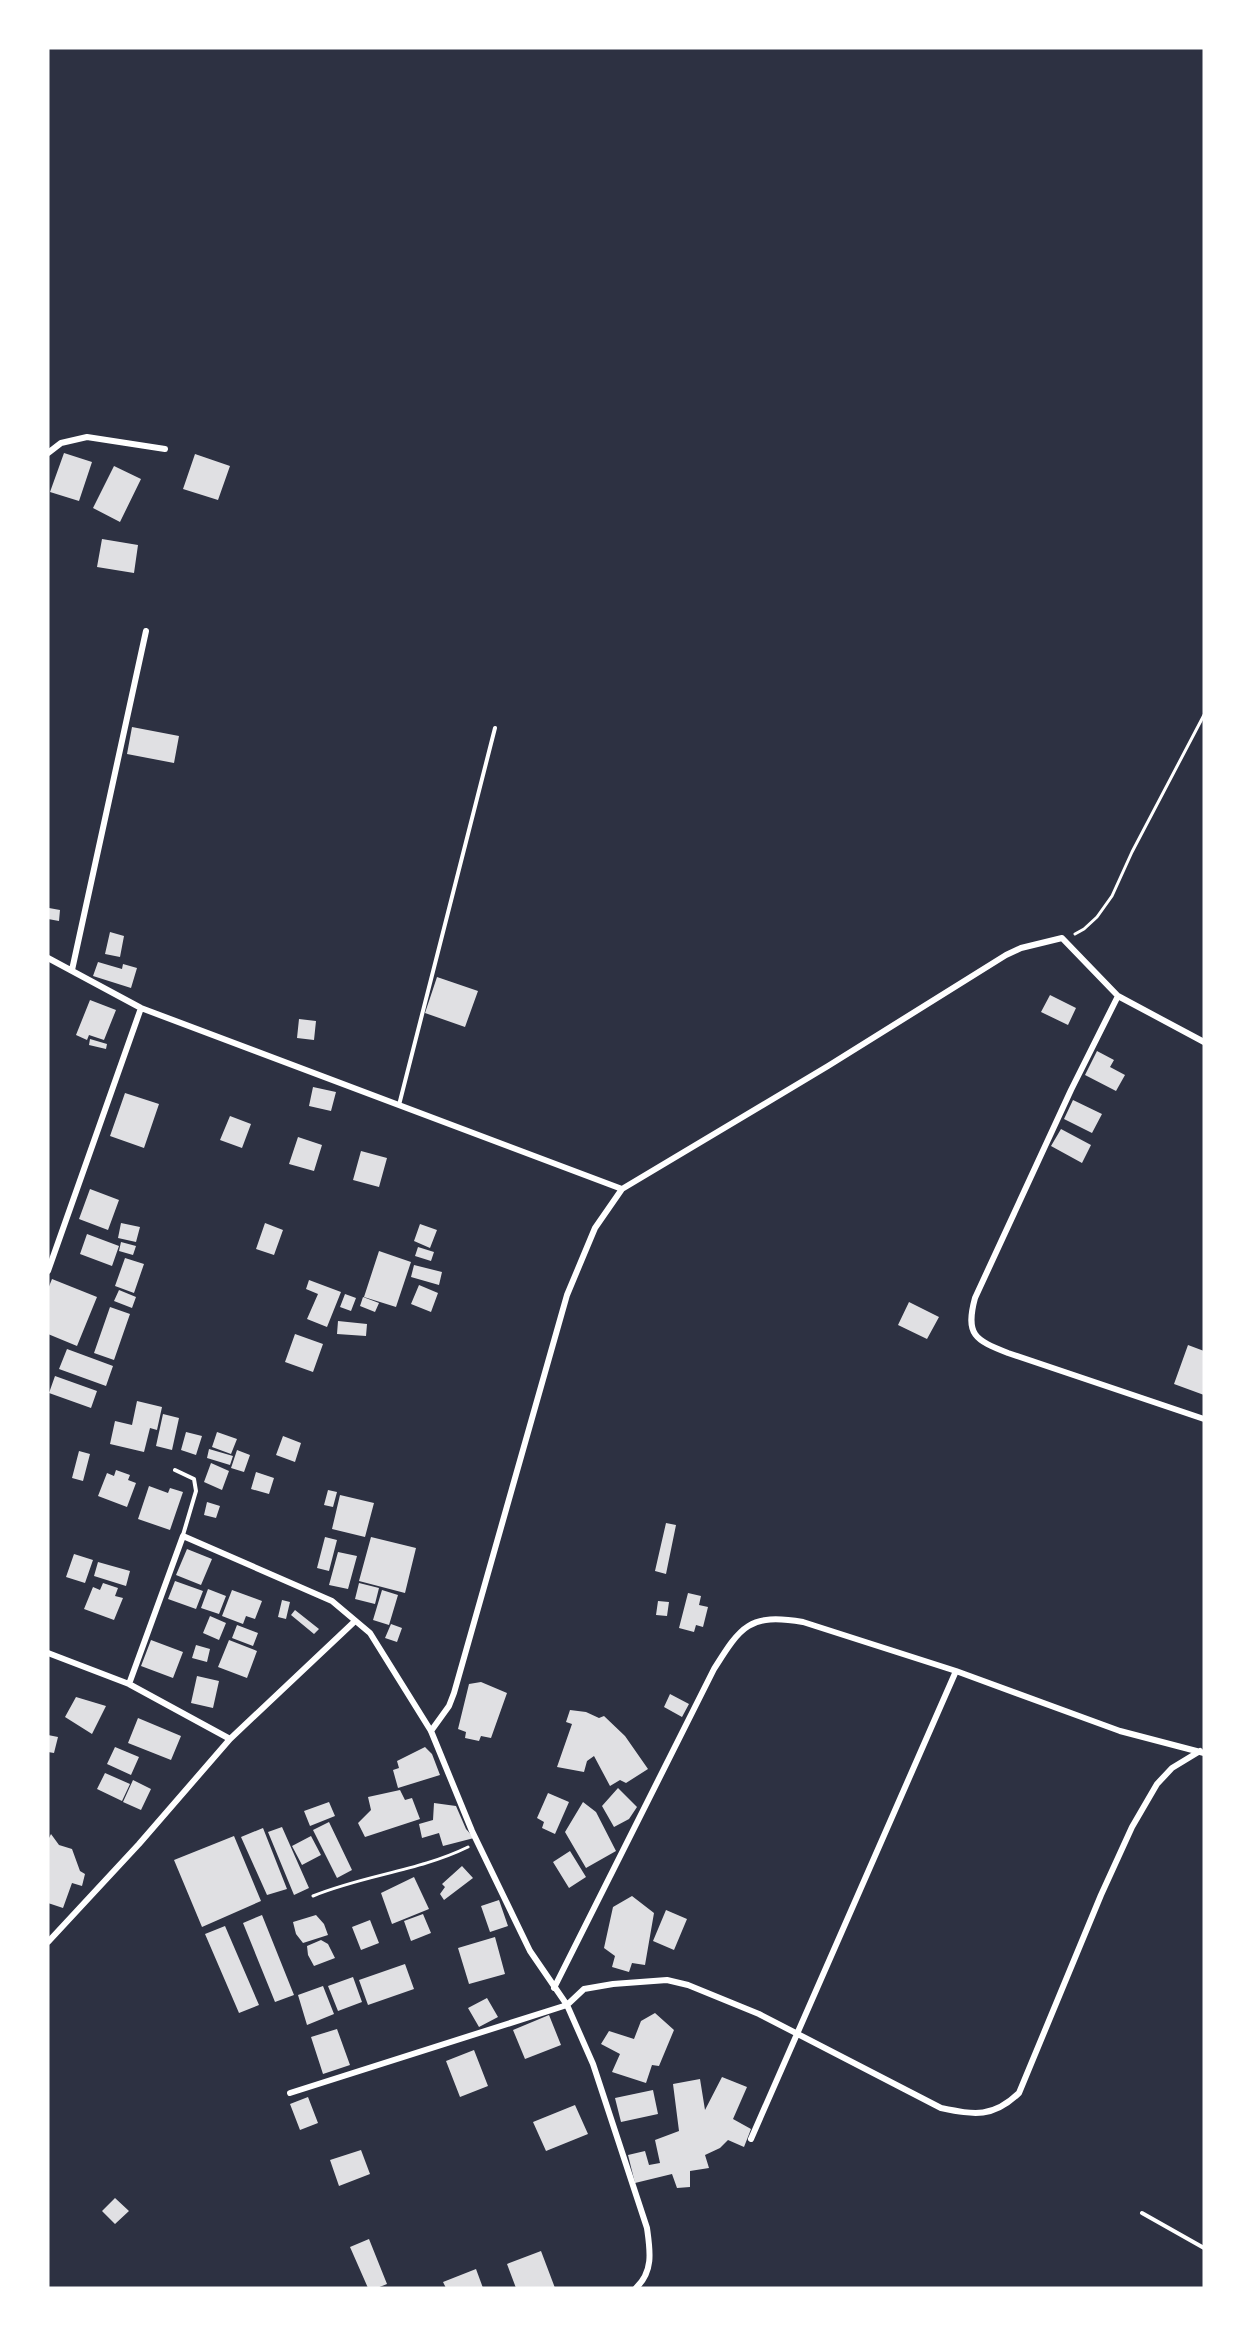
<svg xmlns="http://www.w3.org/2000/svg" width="1252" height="2336" font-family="'Alegreya Sans',sans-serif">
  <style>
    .building { fill: #e0e0e3 }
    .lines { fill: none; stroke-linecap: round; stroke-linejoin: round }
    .path { stroke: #fff; stroke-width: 3 }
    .service { stroke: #fff; stroke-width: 4 }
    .minor { stroke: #fff; stroke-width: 6 }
  </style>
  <rect width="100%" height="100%" fill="#2d3142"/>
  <path class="building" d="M64 453 92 462 79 501 50 492Z
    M195 454 230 466 218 500 183 489Z
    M114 466 141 479 120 522 93 508Z
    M102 539 138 545 134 573 97 567Z
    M132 727 179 736 174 763 127 754Z
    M49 908 60 910 59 921 48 919Z
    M110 932 124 936 120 957 105 954Z
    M98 962 122 969 123 964 137 968 131 988 93 976Z
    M437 977 478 991 465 1027 425 1013Z
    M1050 995 1076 1008 1068 1025 1041 1012Z
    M90 1000 116 1010 104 1040 89 1035 87 1040 76 1035Z
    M299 1019 316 1021 314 1040 297 1038Z
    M90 1039 107 1044 106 1049 89 1045Z
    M1097 1051 1114 1060 1110 1067 1125 1075 1116 1091 1085 1075Z
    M313 1087 336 1092 331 1111 309 1106Z
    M125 1093 159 1104 144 1148 110 1136Z
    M1073 1100 1102 1114 1092 1133 1064 1119Z
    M230 1116 251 1124 242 1148 220 1140Z
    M1061 1129 1091 1145 1082 1163 1051 1146Z
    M298 1137 322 1145 314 1171 289 1164Z
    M361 1151 387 1158 379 1187 353 1180Z
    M90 1189 119 1200 108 1230 79 1219Z
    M121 1223 140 1227 136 1242 118 1238Z
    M265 1223 283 1230 274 1255 256 1249Z
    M420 1224 437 1230 430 1248 414 1241Z
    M87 1234 119 1246 112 1266 80 1254Z
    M121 1242 136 1246 133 1255 119 1251Z
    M418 1247 434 1252 431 1261 415 1256Z
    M379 1251 411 1262 396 1307 364 1297Z
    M125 1258 144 1264 134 1293 115 1286Z
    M414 1265 442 1272 439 1285 411 1277Z
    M52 1279 97 1297 77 1346 48 1334V1289Z
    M309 1280 341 1292 327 1327 307 1319 318 1294 306 1289Z
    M419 1285 438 1293 431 1312 411 1304Z
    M119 1290 136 1297 132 1308 114 1301Z
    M345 1294 356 1298 351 1311 340 1307Z
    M363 1297 379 1303 375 1312 360 1306Z
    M909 1302 939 1317 927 1339 898 1325Z
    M110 1307 130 1314 114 1360 94 1353Z
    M338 1321 367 1324 366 1336 337 1334Z
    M295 1334 323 1344 313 1372 285 1362Z
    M1188 1345 1204 1351V1395L1174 1384Z
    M67 1349 113 1366 106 1386 59 1369Z
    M55 1376 97 1391 91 1408 49 1393Z
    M137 1401 162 1407 157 1430 150 1428 144 1452 110 1444 115 1421 132 1425Z
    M163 1414 179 1418 172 1450 156 1446Z
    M186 1432 202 1436 196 1455 181 1450Z
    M217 1432 237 1439 231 1454 212 1447Z
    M283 1436 301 1443 295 1462 276 1455Z
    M209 1449 233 1456 230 1465 207 1458Z
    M237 1450 250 1455 244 1472 231 1468Z
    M79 1451 90 1454 83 1481 72 1478Z
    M211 1463 229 1471 222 1490 204 1482Z
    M116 1470 130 1475 128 1480 136 1483 127 1507 98 1496 107 1473 114 1476Z
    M256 1472 274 1478 269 1494 251 1489Z
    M149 1486 168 1493 170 1488 183 1492 170 1530 138 1519Z
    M328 1490 337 1492 333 1507 324 1505Z
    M340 1495 374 1503 365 1537 332 1529Z
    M207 1502 220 1506 216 1518 204 1515Z
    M666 1523 676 1525 666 1574 655 1571Z
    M325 1537 337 1540 329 1571 317 1568Z
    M371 1537 416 1548 405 1593 359 1581Z
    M187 1549 212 1559 201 1585 176 1575Z
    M338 1552 357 1556 348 1589 329 1585Z
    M74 1554 93 1560 85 1583 66 1577Z
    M98 1562 130 1571 126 1586 94 1576Z
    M175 1581 203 1591 196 1609 168 1599Z
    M103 1583 118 1588 115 1596 123 1598 114 1620 84 1609 93 1587 100 1590Z
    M359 1583 379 1588 375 1604 355 1599Z
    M208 1589 226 1596 219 1614 201 1608Z
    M232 1590 262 1601 255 1619 246 1616 243 1624 222 1616Z
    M382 1590 398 1595 389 1625 373 1620Z
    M688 1593 701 1596 699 1605 708 1607 703 1627 696 1625 694 1632 679 1628Z
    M282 1600 290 1602 286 1619 278 1617Z
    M658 1601 669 1602 667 1616 656 1615Z
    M295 1610 319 1629 314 1634 291 1615Z
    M210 1616 226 1623 219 1640 203 1633Z
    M391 1624 402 1628 397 1642 385 1638Z
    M237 1625 258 1633 253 1646 232 1638Z
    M151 1640 183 1652 173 1678 141 1666Z
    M229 1640 257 1651 247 1678 218 1667Z
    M196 1645 210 1649 207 1662 192 1658Z
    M197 1676 219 1681 213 1708 191 1703Z
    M481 1682 507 1693 491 1738 481 1736 479 1741 465 1738 466 1732 458 1729 469 1684Z
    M670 1694 689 1704 682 1717 664 1707Z
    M76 1697 106 1706 92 1734 65 1717Z
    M570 1710 586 1712 599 1718 604 1716 625 1736 648 1769 626 1783 620 1780 610 1786 594 1756 587 1761 584 1772 557 1767 572 1724 566 1722Z
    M138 1718 181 1736 171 1760 128 1743Z
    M48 1735 58 1737 54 1753 48 1752Z
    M115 1747 139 1757 131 1775 107 1764Z
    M425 1747 432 1754 440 1775 398 1788 393 1770 399 1768 397 1761Z
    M105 1773 130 1784 122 1801 97 1789Z
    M133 1780 151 1789 141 1810 123 1802Z
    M618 1788 637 1807 629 1819 614 1827 602 1806Z
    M400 1790 405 1800 412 1798 420 1819 365 1837 358 1823 371 1810 368 1797Z
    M548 1793 569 1802 555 1834 542 1828 544 1822 537 1818Z
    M329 1802 335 1816 310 1826 304 1811Z
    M583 1802 596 1812 616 1851 586 1868 565 1832Z
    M434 1803 456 1806 466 1829 474 1838 443 1846 439 1833 422 1838 419 1824 433 1820Z
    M329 1822 352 1870 337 1878 313 1830Z
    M282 1827 309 1888 294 1895 268 1832Z
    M263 1828 287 1889 267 1895 241 1837Z
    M51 1834 59 1845 72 1849 80 1871 85 1874 82 1886 72 1883 63 1908 48 1903V1840Z
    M234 1836 261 1901 202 1927 174 1860Z
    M311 1836 321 1855 302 1865 292 1846Z
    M570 1851 586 1877 569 1888 553 1862Z
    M462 1866 473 1878 444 1900 440 1894 445 1887 442 1884Z
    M414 1877 429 1909 392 1924 381 1893Z
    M632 1896 654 1913 645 1965 632 1963 629 1972 612 1967 615 1956 604 1948 613 1907Z
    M499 1900 508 1926 490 1932 481 1906Z
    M666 1910 687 1919 674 1950 653 1941Z
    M423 1914 431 1933 411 1941 404 1921Z
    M262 1915 294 1995 275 2002 243 1923Z
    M316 1915 324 1924 328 1935 303 1943 296 1934 293 1922Z
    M370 1920 379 1943 361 1950 352 1927Z
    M225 1926 259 2005 239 2013 205 1934Z
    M495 1937 505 1974 469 1984 458 1948Z
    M321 1940 328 1944 335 1958 314 1966 308 1955 307 1946Z
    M405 1964 414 1989 368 2005 359 1980Z
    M353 1977 362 2002 338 2011 328 1986Z
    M323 1986 334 2014 307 2025 298 1995Z
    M487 1998 498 2017 479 2027 468 2008Z
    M655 2013 674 2030 659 2066 652 2065 646 2083 612 2072 620 2054 601 2044 609 2031 634 2039 641 2021Z
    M549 2015 561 2045 525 2059 513 2030Z
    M337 2029 350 2065 323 2074 311 2037Z
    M474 2050 488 2086 460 2097 446 2061Z
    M722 2077 747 2087 733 2119 751 2129 744 2147 728 2140 720 2148 705 2155 709 2168 690 2171V2187L677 2188 672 2174 635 2183 628 2155 645 2151 649 2165 660 2163 655 2140 679 2131 673 2084 700 2079 705 2110Z
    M653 2090 658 2114 621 2122 615 2098Z
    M308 2097 318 2123 300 2130 290 2104Z
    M575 2105 588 2134 546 2151 533 2122Z
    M361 2150 370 2174 339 2186 330 2160Z
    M115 2198 129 2211 115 2224 102 2211Z
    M369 2239 387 2284 377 2288H368L350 2247Z
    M541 2251 555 2288H516L507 2264Z
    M476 2269 483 2288H446L443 2282Z"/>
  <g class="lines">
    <path class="path" d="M1075 934 1084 929 1097 917 1112 896 1132 852 1204 715
      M313 1896C364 1875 419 1871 468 1847"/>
    <path class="service" d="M399 1105 495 728
      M175 1470 194 1479 196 1491 183 1535
      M1142 2213 1204 2248"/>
    <path class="minor" d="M48 453 61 443 87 437 165 449
      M48 958 141 1008 622 1189
      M72 970 146 631
      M1118 996 1071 1090 975 1298C965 1335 975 1340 1008 1353L1204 1419
      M48 1271 141 1008
      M48 1653 129 1684 230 1739
      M129 1684 183 1536 332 1601 370 1633 431 1731 472 1831 530 1951 567 2005 593 2064 647 2228C650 2250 654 2271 636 2288
      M431 1731 449 1706 454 1693 567 1295 595 1228 622 1189 828 1066 1006 955 1021 948 1062 938 1118 996 1204 1042
      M48 1942 139 1844 230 1739 354 1622
      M554 1988 714 1669C741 1626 749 1613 803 1622L956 1671 1120 1731 1204 1753
      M290 2093 567 2005 584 1989 613 1984 667 1980 688 1985 759 2014 941 2108C975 2115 993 2118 1019 2093L1101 1895 1132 1827 1157 1784 1172 1768 1200 1751
      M751 2139 956 1671"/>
  </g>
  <rect width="1252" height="2336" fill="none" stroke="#ffffff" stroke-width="99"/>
</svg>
